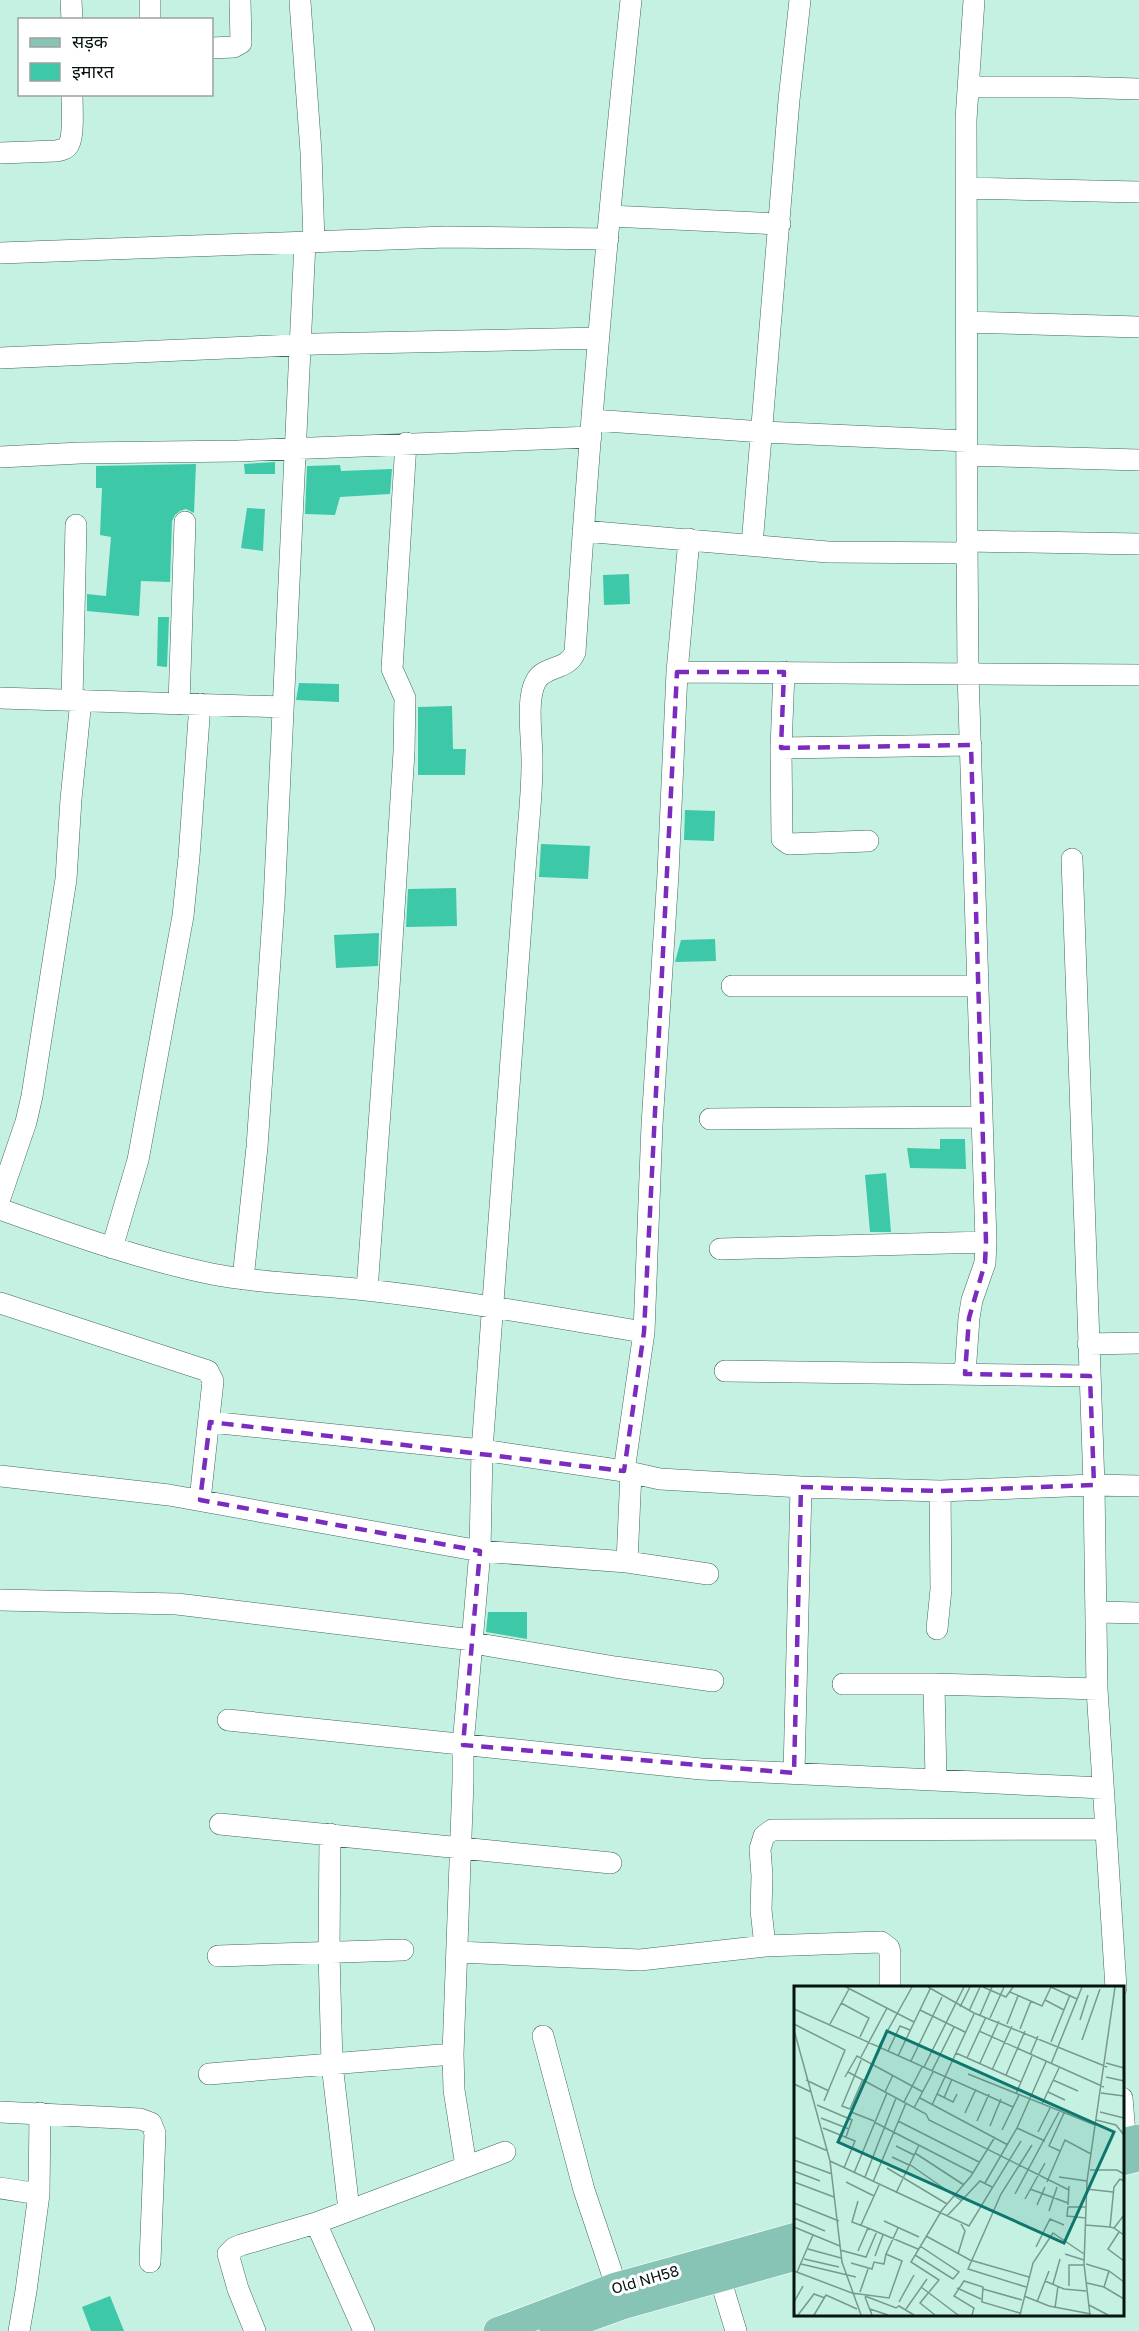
<svg xmlns="http://www.w3.org/2000/svg" width="1139" height="2331" font-family="'Golos Text','Noto Sans Devanagari',sans-serif">
  <style>
    .building { fill: #3dc8a8 }
    .lines { fill: none; stroke-linecap: round; stroke-linejoin: round }
    .minor-casing { stroke: #41695e; stroke-width: 22 }
    .major-casing { stroke: #fff; stroke-width: 28 }
    .minor { stroke: #fff; stroke-width: 21 }
    .major { stroke: #88c4b6; stroke-width: 27 }
    .marked { fill: none; stroke: #7b2cbf; stroke-width: 4.5; stroke-dasharray: 12 8; stroke-linejoin: round }
    .labels { text-anchor: middle; dominant-baseline: central; stroke-width: 6; stroke-linejoin: round; paint-order: stroke }
    .street-label { font-size: 15px; fill: #051410; stroke: #fff }
    .inset-road { fill: none; stroke: #78998f; stroke-width: 1.5 }
    .view { fill: #0f766e; fill-opacity: 0.15; stroke: #0f766e; stroke-width: 3 }
    .inset-edge { fill: none; stroke: #051410; stroke-width: 3 }
  </style>
  <rect width="100%" height="100%" fill="#c5f1e3"/>
  <path class="building" d="M275 462V474H245L244 464Z
    M196 464 194 513 186 509 180 511 175 515 172 521 170 582 141 581 139 616 87 611V594L106 596 111 537 100 535 102 488H96V466Z
    M340 465 341 471 392 469 390 494 340 497 335 515 305 514 307 466Z
    M247 508 265 509 263 551 241 548Z
    M629 574 630 604 604 605 603 575Z
    M158 617H169L167 667 157 666Z
    M299 683 339 684V702L296 700Z
    M452 706 453 749H466L465 775H418V707Z
    M685 810 715 811 714 841 684 840Z
    M541 844 590 846 588 879 539 877Z
    M456 888 457 926 406 927 408 889Z
    M379 933 378 966 336 968 334 935Z
    M715 939 716 961 675 962 681 940Z
    M940 1139H965L966 1169 910 1168 907 1148 940 1149Z
    M886 1173 891 1232H870L865 1175Z
    M488 1612H527V1639L486 1632Z
    M110 2296 124 2331H91L82 2307Z"/>
  <g class="lines">
    <g class="minor-casing">
      <path id="minor" d="M71 0 72 20
        M150 0V20
        M300 2 311 152 314 242
        M212 48 234 47 241 43 240 0
        M968 87H1070L1139 89
        M0 153 56 151C61 150 67 149 69 144 74 135 72 106 72 94
        M966 188 1139 192
        M610 216 780 224
        M0 253 446 237 608 239
        M967 322 1139 327
        M0 358 316 344 599 338
        M592 420 763 432 967 441
        M967 455 1139 460
        M0 457 80 453 238 451 591 437
        M583 531 828 552 967 553
        M967 541 1139 544
        M752 545 789 100 800 0
        M677 672 1139 675
        M784 672 781 748 782 839 789 844 868 841
        M0 698 283 707
        M72 700 76 525
        M179 704 185 522
        M781 748 971 745
        M1072 859 1094 1485 1097 1689 1116 1988
        M732 986H978
        M710 1119 982 1117
        M0 1198 26 1122 32 1096 66 879 71 799 81 700
        M0 1209C70 1234 139 1259 212 1274 262 1284 315 1284 366 1290 459 1300 551 1317 644 1332
        M112 1248 138 1160 183 916 189 857 200 704
        M720 1249 986 1242
        M243 1279 257 1147 274 903 305 242
        M367 1290 389 988 404 752 405 698 392 669 406 443
        M0 1303 208 1371 213 1381 200 1500
        M1088 1344 1139 1343
        M725 1371 1090 1376
        M965 1374 969 1318 972 1300 985 1263 986 1242 968 673 967 541 966 120 974 0
        M210 1422 482 1450 624 1471 660 1479 801 1487 940 1491 1094 1485 1139 1486
        M624 1471 644 1332 652 1125 668 874 677 672 689 539
        M0 1476 169 1495 480 1551 627 1562 708 1574
        M627 1562 631 1473
        M0 1600 177 1604 472 1640 479 1644 615 1667 713 1681
        M1097 1612 1139 1613
        M937 1629 941 1589 940 1491
        M843 1684H934L1097 1689
        M934 1684 936 1780
        M228 1720 701 1769 1103 1788
        M794 1773 801 1487
        M220 1824 611 1863
        M330 1834 329 1953 332 2064 349 2210
        M765 1946 761 1910 762 1876 760 1849 764 1836 772 1830 1106 1829
        M457 1952 640 1960 765 1946 881 1942 889 1948 890 1953V1988
        M218 1956 403 1950
        M543 2036 584 2190 621 2300
        M209 2074 453 2054
        M1122 2098 1127 2157
        M0 2112 140 2119 151 2123 155 2133 150 2262
        M466 2166 454 2090 453 2054 463 1781V1745L480 1551 482 1450 527 844C529 818 532 791 532 765 533 743 525 700 536 681 544 665 568 671 575 652 589 434 608 217 631 0
        M0 2188 39 2194 26 2291 19 2331
        M39 2194 40 2113
        M316 2223 505 2152
        M720 2278 736 2331
        M255 2331 238 2289 228 2254 234 2248 241 2245 316 2223 364 2331"/>
    </g>
    <g class="major-casing">
      <path id="major" d="M1122 2142 1139 2138
        M1122 2162 1139 2158
        M497 2331 616 2286 796 2236
        M553 2331 622 2306 796 2257"/>
    </g>
    <use href="#minor" class="minor"/>
    <use href="#major" class="major"/>
  </g>
  <path class="marked" d="M677 672H784L781 748 971 745 986 1242 985 1263 969 1318 965 1374 1090 1376 1094 1485 940 1491 801 1487 794 1773 463 1745 480 1551 200 1500 210 1422 624 1471 644 1332Z"/>
  <g class="labels">
    <g class="street-label">
      <text transform="translate(645 2279) rotate(-16)">Old NH58</text>
    </g>
  </g>
  <g transform="translate(794 1986)">
    <rect width="330" height="330" fill="#c5f1e3"/>
    <path class="inset-road" d="M52 1 120 36M134 1 180 27 313 81M189 1 212 11 219 1M257 1 283 13M216 6 248 20 257 1M251 14 270 24M47 17 75 32 66 51M166 21 176 1M0 23 219 121M126 24 171 46M175 25 186 1M186 29 198 1M196 32 210 1M286 34 294 9M0 38 51 64 30 115M36 38 55 3M213 38 224 10M226 43 237 15M0 44 36 175 48 276 67 329M185 45 310 101M288 54 306 3M257 56 276 9M85 60 118 1M94 65 106 40 116 44M162 67 227 96M236 69 244 50M104 70 136 3M67 71 93 22M68 72 48 120 56 123 69 93M173 72 192 31M117 75 148 11M186 77 205 35M312 77 330 82M257 78 288 1M130 81 170 1M198 84 218 40M138 85 160 41M54 86 132 128 135 134 275 204M174 88 301 139M212 89 231 45M51 91 63 70 129 106M312 91 330 95M12 94 35 105M259 94 284 105M0 98 17 106M91 106 99 89M254 106 271 114M307 107 330 110M143 108 159 116 163 108M222 108 238 70M126 112 214 159M150 112 158 93M110 116 128 81M248 118 265 82M23 119 58 134 52 151M138 119 180 28M120 122 139 86M57 126 80 135M306 126 330 132M171 127 182 103M27 132 55 143M302 134 322 139 330 149M104 135 185 176M183 135 195 108M80 136 179 187M196 140 207 113M29 142 61 155 50 182M223 142 251 155M208 144 225 109M244 146 256 122M0 151 34 165M102 160 120 169M266 165 255 160 270 127M121 167 170 199M98 171 115 179M0 174 38 188M36 175 175 240 227 155M115 178 168 215M93 182 153 218M296 184H323L330 188M0 185 26 195M60 187 93 107M71 191 102 112M265 191 293 195M0 196 40 211M52 196 80 210M79 196 112 117M253 196 271 154 297 168M191 197 223 142 252 76M236 203 274 217M292 203 319 206M102 207 125 159M221 208 265 126M231 213 251 177M64 215 58 236 74 242M0 217 45 235M243 219 251 201M274 219 275 200M292 221H274L273 230 292 232M255 225 263 201M330 229 320 242 330 249M153 230 186 195 198 201M0 232 31 245M90 235 125 251M67 239 85 199M291 239 316 241M0 241 46 260M320 242 316 241 320 201 326 193 330 195M325 246 314 263 330 275M132 250 176 274 235 291M242 261 256 233 270 239M14 263 47 272M46 264 72 271 83 245M64 265 74 242 124 263M164 268 171 245 167 238M271 268 290 274M121 269 159 293 165 286 126 260M81 270 89 249M10 273 45 281M57 277 78 283 80 276 90 278 92 268M7 278 62 291M292 278 315 285M0 285 58 307 95 312 108 275 92 268 104 242M3 286 19 249M251 295 270 303 292 305M293 297 310 301 330 313M259 298 266 273M275 300V279H290M127 301 164 329M232 301 174 283 207 208 238 159M310 301 315 285 330 296M163 302 187 313M189 303 228 314M66 306 74 283M71 310 102 322 105 320 120 329M230 310 255 320 297 328M71 311 78 329M0 316 9 300M105 316 120 289M243 316 255 285M295 319 314 329M261 322 264 300M76 323 94 329M112 323 133 293M4 329 20 308 31 312M20 329 32 309 63 323M141 329 126 317 145 294 117 276 148 224 177 190 201 151M178 329 180 322 160 310 170 295 189 301 188 316 226 327M226 329 239 277 259 247 290 268M296 329 290 278 293 195 321 1"/>
    <path class="view" d="M93 45 320 146 270 257 44 156Z"/>
    <rect width="330" height="330" class="inset-edge"/>
  </g>
  <rect x="18" y="18" width="195" height="78" fill="#ffffff" stroke="#9ba19f" stroke-width="1.5"/>
  <rect x="30" y="38" width="30" height="9" fill="#88c4b6" stroke="#9ba19f" stroke-width="1.5"/>
  <text x="72" y="48" font-size="18" fill="#051410">सड़क</text>
  <rect x="30" y="63" width="30" height="18" fill="#3dc8a8" stroke="#9ba19f" stroke-width="1.5"/>
  <text x="72" y="78" font-size="18" fill="#051410">इमारत</text>
</svg>
